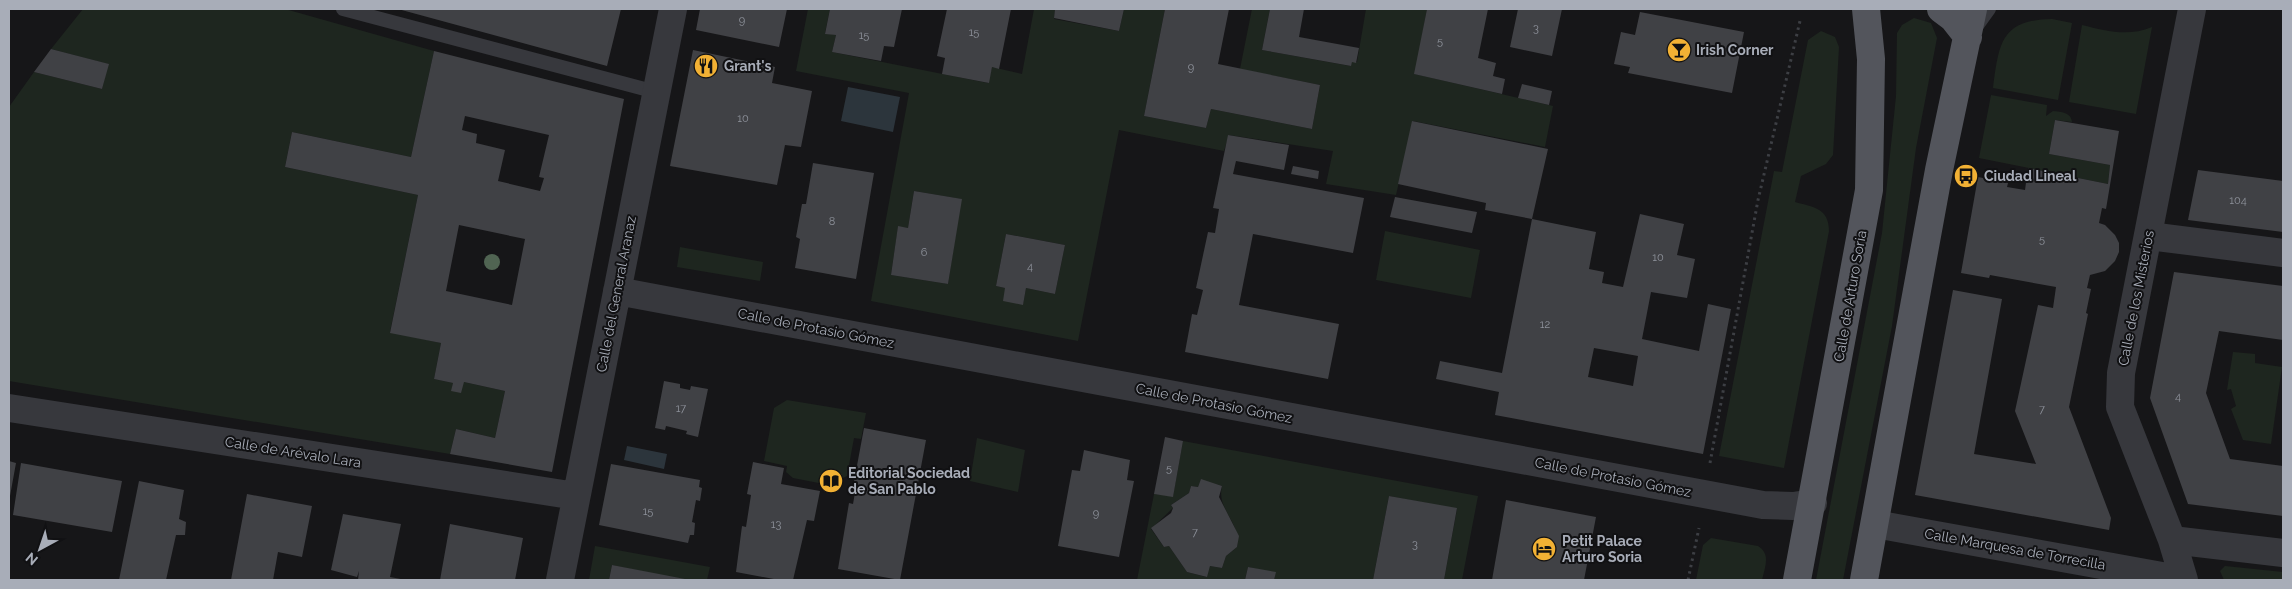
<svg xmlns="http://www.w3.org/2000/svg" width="2292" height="589" font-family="Raleway,sans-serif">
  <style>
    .green { fill: #1e261f; fill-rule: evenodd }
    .water { fill: #2c353c }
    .building { fill: #404145; fill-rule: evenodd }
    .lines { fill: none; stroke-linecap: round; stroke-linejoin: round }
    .path { stroke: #3d3f44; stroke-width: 3; stroke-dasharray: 2.5 4; stroke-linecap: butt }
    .service { stroke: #37383d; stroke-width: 14 }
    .minor { stroke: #37383d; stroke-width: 28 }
    .primary { stroke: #53555c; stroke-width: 28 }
    .tree { fill: #506452 }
    .labels { text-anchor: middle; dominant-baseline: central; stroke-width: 4; stroke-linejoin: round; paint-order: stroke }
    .number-label { font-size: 11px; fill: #8e929b }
    .poi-label { font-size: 14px; font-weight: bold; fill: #a8adb8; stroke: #111113; text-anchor: start }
    .street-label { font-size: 14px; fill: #a8adb8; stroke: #111113 }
  </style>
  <rect width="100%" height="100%" fill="#161618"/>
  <path class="green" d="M83 9H285L434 51 411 157 292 132 285 167 418 195 390 332 441 343 434 379 453 383 452 391 464 382 505 391 495 438 456 429 450 454 9 381V107L34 72 102 89 108 64 51 49Z
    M808 9H830L825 33 836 35 832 52 988 83 992 67 1022 74 1034 9H1055L1054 19 1119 31 1124 9H1165L1144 116 1206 128 1211 109 1312 129 1320 85 1240 69 1252 9H1270L1262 50 1350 66 1352 62H1357L1366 9H1427L1415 74 1553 106 1545 147 1413 121 1396 195 1326 184 1333 151 1229 135 1224 151 1119 130 1078 341 871 301 909 93 796 71ZM914 191 961 199 948 284 891 275 898 227 908 228ZM1006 234 1065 245 1055 294 1026 288 1023 304 1005 288 996 286Z
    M1914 18 1931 23 1937 38 1916 148 1892 326 1843 580H1816L1882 233 1896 96 1897 33 1902 25Z
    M2052 19 2072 23 2058 100 1993 88C1999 43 2001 20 2052 19Z
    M2082 25C2106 31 2128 37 2152 27L2136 114 2069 102Z
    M1821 31 1835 37 1839 47 1833 155 1826 164 1801 176 1795 202C1813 207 1829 208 1829 231L1784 468 1719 456 1774 171 1782 172 1808 40Z
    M1991 95 2047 105 2046 116 2053 111C2061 112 2071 112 2072 122L2055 120 2049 154 2110 165 2108 184 1979 158Z
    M1385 231 1480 250 1471 298 1376 280Z
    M680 247 763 262 760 281 677 267Z
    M2233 352 2255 354V363L2282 367 2271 444 2243 440 2231 409 2236 406 2231 389 2227 390Z
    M787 400 866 413 861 439 854 438 847 476 829 485 793 478 786 472 787 466 764 461 774 408Z
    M977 438 1025 450 1018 492 970 481Z
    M1183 441 1478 496 1462 580H1444L1457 509 1389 496 1373 580H1274L1275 573 1248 567 1245 580H1137L1154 494 1173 496ZM1201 480 1222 486C1216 510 1242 523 1237 547L1226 556 1222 568 1210 566 1206 577 1187 572 1169 546 1164 547 1151 529 1173 508 1171 505 1189 493 1191 486 1198 487Z
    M1711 538 1758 546C1771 554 1765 567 1762 580H1696L1703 545Z
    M595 546 710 567 707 580H683L612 565 609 580H589Z
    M2225 566 2283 572V580H2224L2220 571Z"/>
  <path class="water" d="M848 87 900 97 893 132 841 121Z
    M627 446 667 454 664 469 624 460Z"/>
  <path class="building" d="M398 9H621L607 66Z
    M700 9H787L779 47 696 30Z
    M830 9H902L894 47 884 46 881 61 832 52 836 35 825 34Z
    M947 9H1011L999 69 992 67 989 83 942 74 945 58 937 56Z
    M1055 9H1124L1119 31 1054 18Z
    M1165 9H1229L1218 64 1320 85 1312 129 1211 109 1206 128 1144 116Z
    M1270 9H1304L1299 37 1359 48 1356 63 1352 62 1351 66 1262 50Z
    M1427 9H1488L1478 58 1496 63 1493 76 1505 79 1502 94 1414 74Z
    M1518 9H1562L1552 56 1510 47Z
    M1640 12 1744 32 1732 93 1628 73 1630 67 1614 64 1621 32 1635 35Z
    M51 49 109 64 102 89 34 72Z
    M693 50 775 67 772 83 812 91 801 147 785 145 777 185 670 166Z
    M434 51 624 99 552 472 450 454 456 429 495 438 505 391 464 382 461 393 451 391 453 383 434 379 441 343 390 333 418 195 285 167 292 132 411 157ZM465 116 549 135 539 177 544 178 540 191 498 181 505 150 476 143 477 134 462 130ZM459 225 525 239 512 305 446 291Z
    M1522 84 1552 91 1549 105 1518 98Z
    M2055 120 2119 131 2106 209 2102 208 2099 223 2105 225 2115 235 2119 243V252L2115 261 2105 271 2090 275 2087 288 2091 289 2086 313 2088 314 2069 407 2111 518 2109 530 1915 495 1953 290 2002 299 1974 454 2036 464 2015 411 2038 305 2053 308 2056 287 1990 275 1989 278 1961 273 1978 177 2008 183 2007 187 2025 190 2028 168 2108 184 2110 165 2049 154Z
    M1412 121 1548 149 1532 219 1485 210 1486 203 1398 184Z
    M1228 135 1289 145 1284 170 1236 161 1233 174 1364 198 1353 253 1253 234 1239 305 1339 324 1328 379 1185 352 1192 314 1197 315 1203 290 1196 288 1208 232 1215 233 1219 209 1213 208Z
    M813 163 874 173 856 279 795 268 800 239 796 237 802 204H806Z
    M1293 166 1319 171 1318 179 1291 174Z
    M2198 170 2283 181V232L2188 220Z
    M914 191 962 199 948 284 891 275 898 226 908 228Z
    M1395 197 1477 212 1472 233 1390 217Z
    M1640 214 1684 224 1677 255 1695 259 1687 298 1651 292 1642 339 1699 351 1708 304 1731 309 1703 454 1495 415 1499 392 1436 379 1440 361 1502 373 1532 219 1596 232 1589 269 1604 272 1602 283 1623 287ZM1594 348 1638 356 1633 386 1588 377Z
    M1006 234 1065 245 1055 294 1026 288 1023 305 1003 301 1005 288 996 286Z
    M2174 272 2283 286V340L2219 331 2206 393 2230 459 2283 466V516L2188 504 2150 398Z
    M664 381 680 384V388L690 390 691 386 708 389 698 437 686 434 687 431 666 426 665 430 655 428Z
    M864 428 926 440 900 580 838 569 849 503 853 504 856 487H853Z
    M1165 437 1183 441 1173 497 1154 494Z
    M1084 450 1130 460 1127 480 1134 481 1119 557 1058 546 1072 470 1080 471Z
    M9 461 16 463 10 496H9Z
    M753 462 784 468 781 484 820 491 814 521 807 520 793 580H779L736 572 742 526 746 527 751 495 747 494Z
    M21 463 122 481 112 532 13 515Z
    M611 464 700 480 699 487 702 488 700 501 696 500 692 522 695 523 694 535H690L688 543 599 525Z
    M1201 479 1222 486 1219 497 1239 536 1237 547 1226 556 1222 568 1210 566 1207 577 1187 572 1169 546 1164 547 1151 528 1171 513 1173 508 1171 505 1189 493 1191 486 1198 487Z
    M139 481 184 490 179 519 186 522 185 535H176L166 580H119Z
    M247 494 312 506 302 557 278 552 273 580H231Z
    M1389 496 1457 508 1444 580H1373Z
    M1506 500 1596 517 1584 580H1492Z
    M343 514 401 524 390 577 406 580H358L359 571 357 577 331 570Z
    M450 524 523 538 515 580H440Z
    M612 565 685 579V580H609Z
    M1248 567 1276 572 1274 580H1245Z"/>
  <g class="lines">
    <path class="path" d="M1710 463 1758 200 1800 21
      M1688 580 1699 528"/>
    <path class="service" d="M343 9 656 92
      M1976 27 1989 9"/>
    <path class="minor" d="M2149 236 2283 253
      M617 291 1763 505 1793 506 1813 503
      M9 408 576 496
      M1875 524 2184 580 2172 540 2120 407 2121 373 2192 9
      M2172 540 2283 553
      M560 580 673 9"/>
    <path class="primary" d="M1941 9 1953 18 1968 37
      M1797 580 1869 190 1871 59 1866 9
      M1864 580 1939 170 1973 9"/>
  </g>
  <circle class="tree" cx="492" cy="262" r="8"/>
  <defs>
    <g id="bar-disc" transform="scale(1.25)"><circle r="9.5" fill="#f2b134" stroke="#111113"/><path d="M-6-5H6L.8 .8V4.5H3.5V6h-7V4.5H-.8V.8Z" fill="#111"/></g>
    <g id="restaurant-disc" transform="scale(1.25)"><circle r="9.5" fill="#f2b134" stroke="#111113"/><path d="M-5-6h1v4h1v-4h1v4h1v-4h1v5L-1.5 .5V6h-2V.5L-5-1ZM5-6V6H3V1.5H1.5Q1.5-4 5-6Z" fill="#111"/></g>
    <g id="bus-disc" transform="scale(1.25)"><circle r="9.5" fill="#f2b134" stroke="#111113"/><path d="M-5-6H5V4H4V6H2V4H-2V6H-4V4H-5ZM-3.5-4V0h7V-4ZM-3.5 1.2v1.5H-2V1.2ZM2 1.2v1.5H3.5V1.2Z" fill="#111"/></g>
    <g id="library-disc" transform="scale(1.25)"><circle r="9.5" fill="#f2b134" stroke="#111113"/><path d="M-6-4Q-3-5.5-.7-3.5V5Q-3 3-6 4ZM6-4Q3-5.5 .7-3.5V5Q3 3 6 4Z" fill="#111"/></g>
    <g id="hotel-disc" transform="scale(1.25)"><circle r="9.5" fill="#f2b134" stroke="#111113"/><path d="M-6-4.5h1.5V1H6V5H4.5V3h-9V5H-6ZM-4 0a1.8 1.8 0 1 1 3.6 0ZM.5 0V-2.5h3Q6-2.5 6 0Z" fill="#111"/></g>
  </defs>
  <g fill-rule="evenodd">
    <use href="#bar-disc" x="1679" y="50"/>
    <use href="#restaurant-disc" x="706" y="66"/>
    <use href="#bus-disc" x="1966" y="176"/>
    <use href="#library-disc" x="831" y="481"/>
    <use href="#hotel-disc" x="1544" y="549"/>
  </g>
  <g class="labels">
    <g class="number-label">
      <text x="742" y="20">9</text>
      <text x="1536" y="28">3</text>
      <text x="974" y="32">15</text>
      <text x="864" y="35">15</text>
      <text x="1440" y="41">5</text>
      <text x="1191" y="67">9</text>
      <text x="743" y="118">10</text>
      <text x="2238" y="200">104</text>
      <text x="832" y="221">8</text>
      <text x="2042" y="239">5</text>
      <text x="924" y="252">6</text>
      <text x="1658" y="257">10</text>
      <text x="1030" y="266">4</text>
      <text x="1545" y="324">12</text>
      <text x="2178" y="396">4</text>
      <text x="681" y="408">17</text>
      <text x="2042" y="409">7</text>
      <text x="1169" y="468">5</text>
      <text x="648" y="511">15</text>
      <text x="1096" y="513">9</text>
      <text x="776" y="524">13</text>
      <text x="1195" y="532">7</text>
      <text x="1415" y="544">3</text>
    </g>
    <g class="poi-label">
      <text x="1696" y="50">Irish Corner</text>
      <text x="724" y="66">Grant's</text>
      <text x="1984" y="176">Ciudad Lineal</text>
      <text x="848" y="473">Editorial Sociedad<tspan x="848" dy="16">de San Pablo</tspan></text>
      <text x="1562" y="541">Petit Palace<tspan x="1562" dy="16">Arturo Soria</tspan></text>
    </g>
    <g class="street-label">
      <text transform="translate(616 294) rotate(-79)">Calle del General Aranaz</text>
      <text transform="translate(1850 296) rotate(-80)">Calle de Arturo Soria</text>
      <text transform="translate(2136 298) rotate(-79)">Calle de los Misterios</text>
      <text transform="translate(816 328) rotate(11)">Calle de Protasio Gómez</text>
      <text transform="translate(1214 403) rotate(11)">Calle de Protasio Gómez</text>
      <text transform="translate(293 452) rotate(9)">Calle de Arévalo Lara</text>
      <text transform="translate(1613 477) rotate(11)">Calle de Protasio Gómez</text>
      <text transform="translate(2015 549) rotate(10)">Calle Marquesa de Torrecilla</text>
    </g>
  </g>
  <rect width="2292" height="589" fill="none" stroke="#a8adb8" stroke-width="20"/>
  <g transform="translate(40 549) rotate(220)" stroke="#111113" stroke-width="4" paint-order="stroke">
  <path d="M0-4L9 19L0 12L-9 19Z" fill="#a8adb8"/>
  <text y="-8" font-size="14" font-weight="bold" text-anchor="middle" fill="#a8adb8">N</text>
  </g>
</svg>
